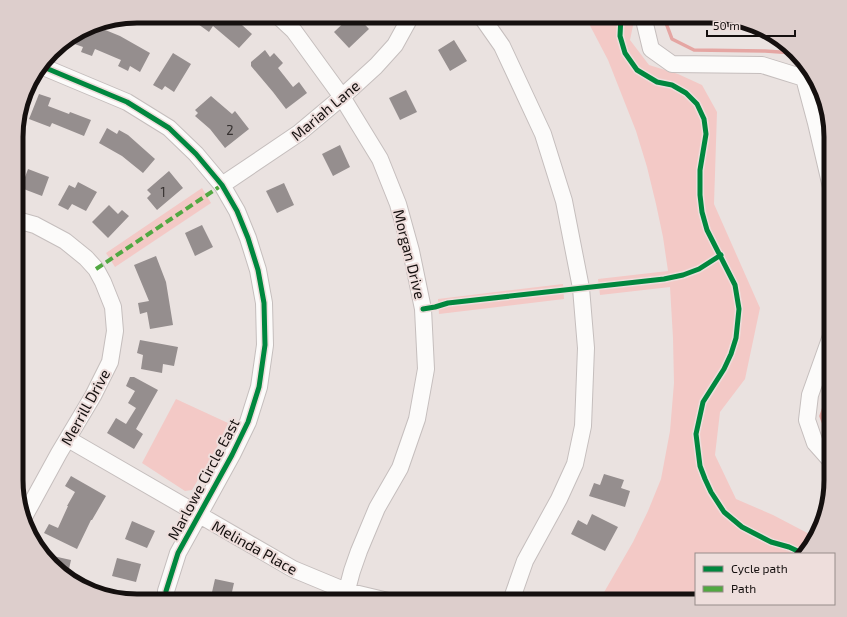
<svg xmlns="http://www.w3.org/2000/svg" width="847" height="617" font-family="'Exo 2',sans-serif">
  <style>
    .green { fill: #f3c9c6 }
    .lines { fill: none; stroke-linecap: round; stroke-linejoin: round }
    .stream { stroke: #e5a6a3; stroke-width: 3.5 }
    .building { fill: #958e8e }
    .minor-casing { stroke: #c5bebd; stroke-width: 18 }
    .minor { stroke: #fcfbfa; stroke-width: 16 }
    .quiet { stroke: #51a841; stroke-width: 4; stroke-dasharray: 8 4; stroke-linecap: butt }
    .cycleway-casing { stroke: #eededc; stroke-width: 8 }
    .cycleway { stroke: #00873e; stroke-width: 5 }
    .labels { text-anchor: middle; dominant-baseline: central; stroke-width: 4; stroke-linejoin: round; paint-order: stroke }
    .number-label { font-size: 13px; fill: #35302f }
    .street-label { font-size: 15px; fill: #15100f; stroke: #eededc }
    .rim { fill: none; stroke: #15100f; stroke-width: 5 }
  </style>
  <rect width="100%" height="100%" fill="#eae2e0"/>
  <path class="green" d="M585 16H635L630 40 649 65 678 74 702 85 717 112 714 204 760 308 745 379 720 412 715 455 736 499 773 515 815 537 806 554H696V601H599L633 542 648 511 661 479 670 431 674 383 673 338 670 287 600 295 598 279 668 271 663 237 656 204 647 167 636 131 608 60Z
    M202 188 211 203 115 267 106 253Z
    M563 284 564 299 439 314 438 299Z
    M176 399 228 423 217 447 192 490 185 491 142 463Z"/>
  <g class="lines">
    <path class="stream" d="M668 16 666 23 672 39 694 50 765 51 794 53
      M831 388 821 416 831 442"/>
  </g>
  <path class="building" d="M187 16H232L252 34 239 48 213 26 209 32Z
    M351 16H357L369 29 349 48 334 32Z
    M93 25 120 36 150 53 140 72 130 66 128 71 118 66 121 60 95 49 92 56 81 52 83 47 66 41Z
    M454 40 467 61 450 71 438 50Z
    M265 50 270 57 274 53 283 63 278 68 293 87 299 82 307 93 286 109 273 92 251 66V62Z
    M173 53 191 64 174 92 165 86 162 90 153 85Z
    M406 90 417 112 400 120 389 98Z
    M39 94 51 98 48 106 69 114 70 112 91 120 84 136 52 123 50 127 29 119Z
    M211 96 232 114 235 111 249 129 225 148 210 129 195 116 198 113 195 110Z
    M107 128 117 134 119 130 128 135 155 159 143 173 122 156 99 143Z
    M340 145 350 167 333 176 322 154Z
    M28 169 49 177 42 196 21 188Z
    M169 171 183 188 157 210 147 198 151 194 147 190Z
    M78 182 97 192 86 211 72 204 68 210 58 205 69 185 75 188Z
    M284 183 294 205 277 213 266 191Z
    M109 205 118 214 122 210 129 216 108 238 92 222Z
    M202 225 213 247 195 256 185 233Z
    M156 256 166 282 173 325 150 329 147 312 140 314 138 303 149 301 134 265Z
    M140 340 178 347 174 366 163 364 162 373 141 369 143 355 137 353Z
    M130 377H134L158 390 136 429 143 434 134 449 107 433 116 418 126 424 136 408 128 403 135 391 126 386Z
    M604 474 624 480 621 488 630 491 625 507 589 496 594 483 600 485Z
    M71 476 106 496 92 520H91L77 549 44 533 49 524 58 528 68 506H67L75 492 65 486Z
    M592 514 618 527 605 551 571 534 578 520 587 525Z
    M132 521 155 531 147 548 125 539Z
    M44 554 71 560 67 578 63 576Z
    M117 558 141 564 136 582 112 576Z
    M215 579 234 583 230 601H210Z"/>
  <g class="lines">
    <g class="minor-casing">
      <path id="minor" d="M278 16 294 31 342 97 380 159 398 204 411 251 423 309 426 369 417 419 400 468 377 508 359 551 352 571 344 601
        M481 16 502 46 543 134 564 201 581 288 586 348 583 426 575 464 559 499 525 561 511 601
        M647 16 645 24 651 49 672 64 762 65 804 78 816 123 831 187
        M41 66 127 102 169 128 196 154 222 185 237 211 248 238 258 270 264 303 265 345 259 387 248 422 232 455 178 553 166 591V601
        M222 185 299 133 342 97 376 66 395 45 411 16
        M17 220 35 225 65 241 86 258 96 269 103 282 113 307 115 331 110 362 93 396 59 453 24 517
        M831 336 810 395 807 420 815 443 831 461
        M68 439 293 569 346 591 388 601"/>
    </g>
    <use href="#minor" class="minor"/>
    <path class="quiet" d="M96 269 222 185"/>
    <g class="cycleway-casing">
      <path id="cycleway" d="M621 16 620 36 625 53 637 70 657 82 672 85 686 93 697 104 704 119 706 134 700 170V195L702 212 707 230 735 285 739 309 736 338 731 354 724 369 703 402 696 434 700 466 705 479 711 492 724 512 742 527 771 542 789 547 804 554
        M41 66 127 102 169 128 196 154 222 185 237 211 248 238 258 270 264 303 265 345 259 387 248 422 232 455 178 553 166 591V601
        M423 309 435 307 448 303 664 279 683 275 699 269 721 255"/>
    </g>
    <use href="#cycleway" class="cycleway"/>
  </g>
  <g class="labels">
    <g class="number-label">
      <text x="230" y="130">2</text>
      <text x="163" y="192">1</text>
    </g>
    <g class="street-label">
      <text transform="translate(325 110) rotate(-40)">Mariah Lane</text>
      <text transform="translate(410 254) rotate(76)">Morgan Drive</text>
      <text transform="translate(85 407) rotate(-61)">Merrill Drive</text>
      <text transform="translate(203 479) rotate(-62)">Marlowe Circle East</text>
      <text transform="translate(255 547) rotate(29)">Melinda Place</text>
    </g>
  </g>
  <path d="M0 0H847V617H0ZM137 23H710A114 114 0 0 1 824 137V480A114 114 0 0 1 710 594H137A114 114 0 0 1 23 480V137A114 114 0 0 1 137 23Z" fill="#ddcecc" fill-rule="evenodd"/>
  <path class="rim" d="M137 23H710A114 114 0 0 1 824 137V480A114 114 0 0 1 710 594H137A114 114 0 0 1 23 480V137A114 114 0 0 1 137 23Z"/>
  <rect x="695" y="553" width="140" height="52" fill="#eededc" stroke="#978c8a"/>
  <rect x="703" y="566" width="20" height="6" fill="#00873e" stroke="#978c8a"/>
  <text x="731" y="573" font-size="12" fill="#15100f">Cycle path</text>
  <rect x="703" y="586" width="20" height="6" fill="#51a841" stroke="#978c8a"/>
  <text x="731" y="593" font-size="12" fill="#15100f">Path</text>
  <path d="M707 30v6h88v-6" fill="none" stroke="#15100f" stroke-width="2"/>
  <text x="713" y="30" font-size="12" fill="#15100f" stroke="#eededc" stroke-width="3" paint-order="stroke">50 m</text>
</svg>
